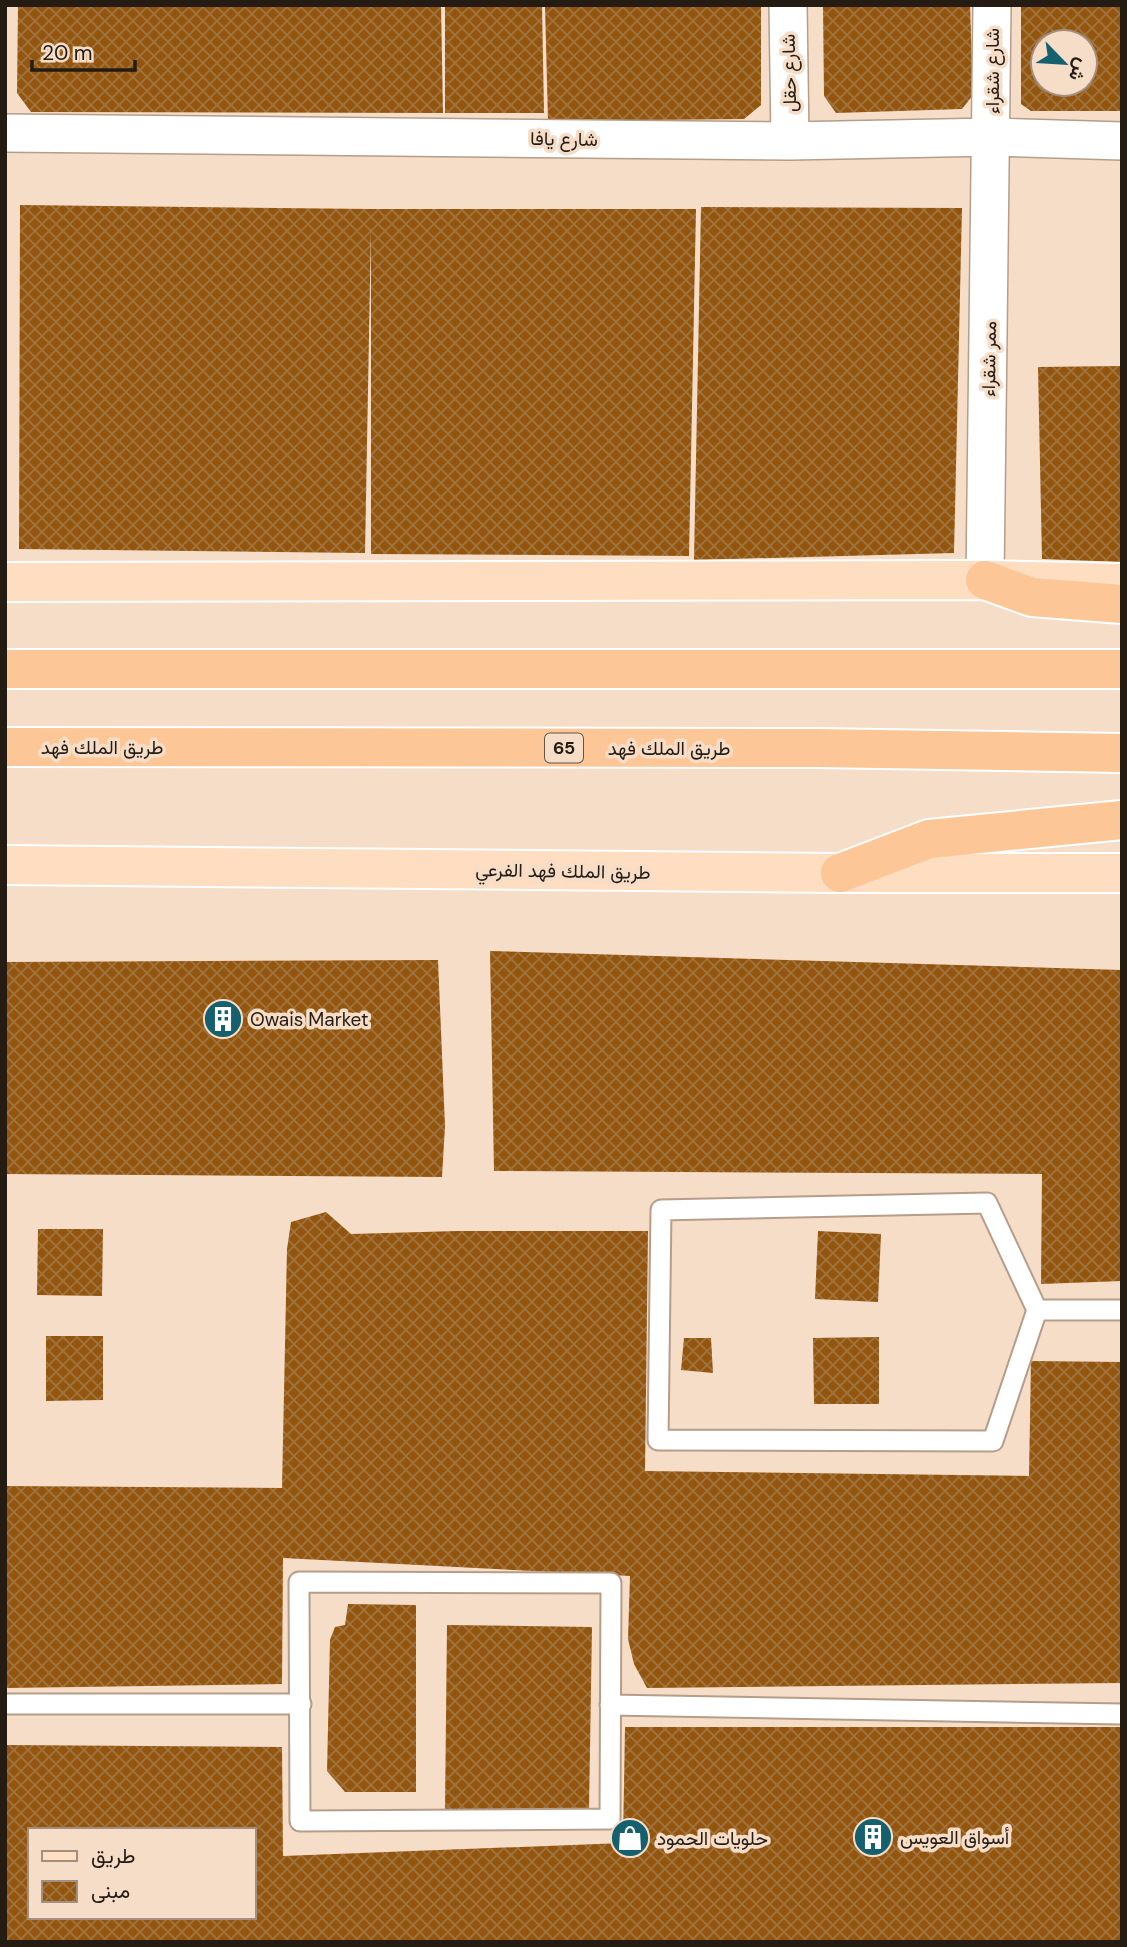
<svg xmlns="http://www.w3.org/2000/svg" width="1127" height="1947" font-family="'DM Sans',Vazirmatn,sans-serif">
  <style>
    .building { fill: url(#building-cross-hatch); fill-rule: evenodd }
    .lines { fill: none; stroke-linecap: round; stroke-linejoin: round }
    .lane-casing { stroke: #b59d89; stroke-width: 23 }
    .street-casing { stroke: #b59d89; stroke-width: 40 }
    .primary-casing { stroke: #fff; stroke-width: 42 }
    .highway-casing { stroke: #fff; stroke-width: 42 }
    .lane { stroke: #fff; stroke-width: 19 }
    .street { stroke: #fff; stroke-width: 37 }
    .primary { stroke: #feddc0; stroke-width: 38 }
    .highway { stroke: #fdc696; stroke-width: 38 }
    .labels { text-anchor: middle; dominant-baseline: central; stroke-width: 7; stroke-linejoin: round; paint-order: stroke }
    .shield { fill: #f6ddc8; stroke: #635549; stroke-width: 2 }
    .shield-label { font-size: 18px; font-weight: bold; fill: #241b13 }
    .street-label { font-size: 19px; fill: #241b13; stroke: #f6ddc8 }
    .poi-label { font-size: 19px; fill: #241b13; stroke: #f6ddc8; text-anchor: start }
  </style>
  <defs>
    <pattern id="building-cross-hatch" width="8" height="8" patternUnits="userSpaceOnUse" patternTransform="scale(1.75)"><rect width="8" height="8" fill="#94560e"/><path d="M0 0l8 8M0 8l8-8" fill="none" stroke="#a07441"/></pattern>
  </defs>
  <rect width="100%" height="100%" fill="#f6ddc8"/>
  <path class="building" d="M18 5H441L443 113 31 112 17 93Z
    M445 5H542L544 113H445Z
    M545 5H761V105L744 119 548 121Z
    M823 5H970L973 95 962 109 836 113 824 96Z
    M1021 5H1122V111H1031L1021 104ZM1043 42H1085V84H1043Z
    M20 205 370 209H696L689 556 371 554V228L365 553 19 549Z
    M701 207 962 208 954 553 694 560Z
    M1122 366V562L1042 559 1038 367Z
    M490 951 1122 970V1281L1041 1284 1042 1174 494 1171Z
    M438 960 445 1126 442 1177 5 1174V962Z
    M326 1212 351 1234 457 1231H648L645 1471 1029 1476 1031 1361 1122 1362V1683L647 1688 634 1664 628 1639 630 1576 283 1558 282 1684 5 1688V1486L282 1488 287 1249 291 1222Z
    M38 1229H103L102 1296 37 1295Z
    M818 1231 881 1234 878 1302 815 1299Z
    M46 1336H103V1400L46 1401Z
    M879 1337V1404H814L813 1338Z
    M684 1338H711L713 1373 681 1370Z
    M348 1604 416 1605V1792H345L327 1771 330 1640 335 1627 345 1625Z
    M447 1625 592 1627 589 1810 445 1809Z
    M625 1727H1122V1942H5V1745L282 1747 283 1856 623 1843ZM30 1830H254V1917H30Z"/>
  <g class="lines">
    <g class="lane-casing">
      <path id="lane" d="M987 1203 1037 1310 993 1441 658 1440 661 1210Z
        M1037 1310H1122
        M299 1582 611 1583 610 1819 300 1821Z
        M5 1704H301
        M610 1705 1122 1714"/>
    </g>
    <g class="street-casing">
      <path id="street" d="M788 5 790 141
        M5 133 790 141 992 137 1122 141
        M985 580 992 5"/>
    </g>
    <g class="primary-casing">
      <path id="primary" d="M5 582 985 580 1122 583
        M5 865 840 873H1122"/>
    </g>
    <g class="highway-casing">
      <path id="highway" d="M985 580 1032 597 1122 604
        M5 669H1122
        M5 747 818 748 1122 753
        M840 873 929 839 1122 820"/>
    </g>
    <use href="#lane" class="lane"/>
    <use href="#street" class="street"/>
    <use href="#primary" class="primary"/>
    <use href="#highway" class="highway"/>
  </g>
  <defs>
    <g id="building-disc" transform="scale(2.0125)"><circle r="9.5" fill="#15606e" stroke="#f6ddc8"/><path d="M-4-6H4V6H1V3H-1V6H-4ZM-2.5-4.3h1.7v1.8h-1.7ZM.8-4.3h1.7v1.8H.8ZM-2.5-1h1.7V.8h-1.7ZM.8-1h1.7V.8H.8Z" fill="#fff"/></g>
    <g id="shop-disc" transform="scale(2.0125)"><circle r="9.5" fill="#15606e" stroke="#f6ddc8"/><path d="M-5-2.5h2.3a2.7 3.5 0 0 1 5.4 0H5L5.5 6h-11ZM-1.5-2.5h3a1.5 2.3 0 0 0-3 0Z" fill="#fff"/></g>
  </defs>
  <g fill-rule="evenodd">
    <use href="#building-disc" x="223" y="1019"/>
    <use href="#building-disc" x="873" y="1837"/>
    <use href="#shop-disc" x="630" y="1838"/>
  </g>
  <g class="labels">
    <rect class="shield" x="545" y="733.5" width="38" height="29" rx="5"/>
    <g class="shield-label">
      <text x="564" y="748">65</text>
    </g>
    <g class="street-label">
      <text transform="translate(992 71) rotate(-90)">شارع شقراء</text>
      <text transform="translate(789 73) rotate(-91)">شارع حقل</text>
      <text transform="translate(564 139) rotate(1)">شارع يافا</text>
      <text transform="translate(989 359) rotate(-89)">ممر شقراء</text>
      <text x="102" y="747">طريق الملك فهد</text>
      <text x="669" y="748">طريق الملك فهد</text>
      <text transform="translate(563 871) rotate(1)">طريق الملك فهد الفرعي</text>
    </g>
    <g class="poi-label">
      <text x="250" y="1019">Owais Market</text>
      <text x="900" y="1837">أسواق العويس</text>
      <text x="657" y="1838">حلويات الحمود</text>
    </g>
  </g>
  <rect width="1127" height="1947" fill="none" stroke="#241b13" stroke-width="14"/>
  <rect x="28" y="1828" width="228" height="91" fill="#f6ddc8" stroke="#a28f80" stroke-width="2"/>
  <rect x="42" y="1851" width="35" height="10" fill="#feddc0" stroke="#a28f80" stroke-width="2"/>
  <text x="91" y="1863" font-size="21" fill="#241b13">طريق</text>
  <rect x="42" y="1881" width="35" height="21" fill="url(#building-cross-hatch)" stroke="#a28f80" stroke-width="2"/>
  <text x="91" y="1898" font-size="21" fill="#241b13">مبنى</text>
  <g transform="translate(1064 63) rotate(115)"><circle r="33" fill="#f6ddc8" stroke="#a28f80" stroke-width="2"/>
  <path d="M0-5L12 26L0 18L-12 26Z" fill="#15606e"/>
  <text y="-10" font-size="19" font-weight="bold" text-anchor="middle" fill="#241b13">ش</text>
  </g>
  <path d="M32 60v10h103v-10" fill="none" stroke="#241b13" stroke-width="3.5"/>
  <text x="42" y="60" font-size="21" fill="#241b13" stroke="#f6ddc8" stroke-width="5" paint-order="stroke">20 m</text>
</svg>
